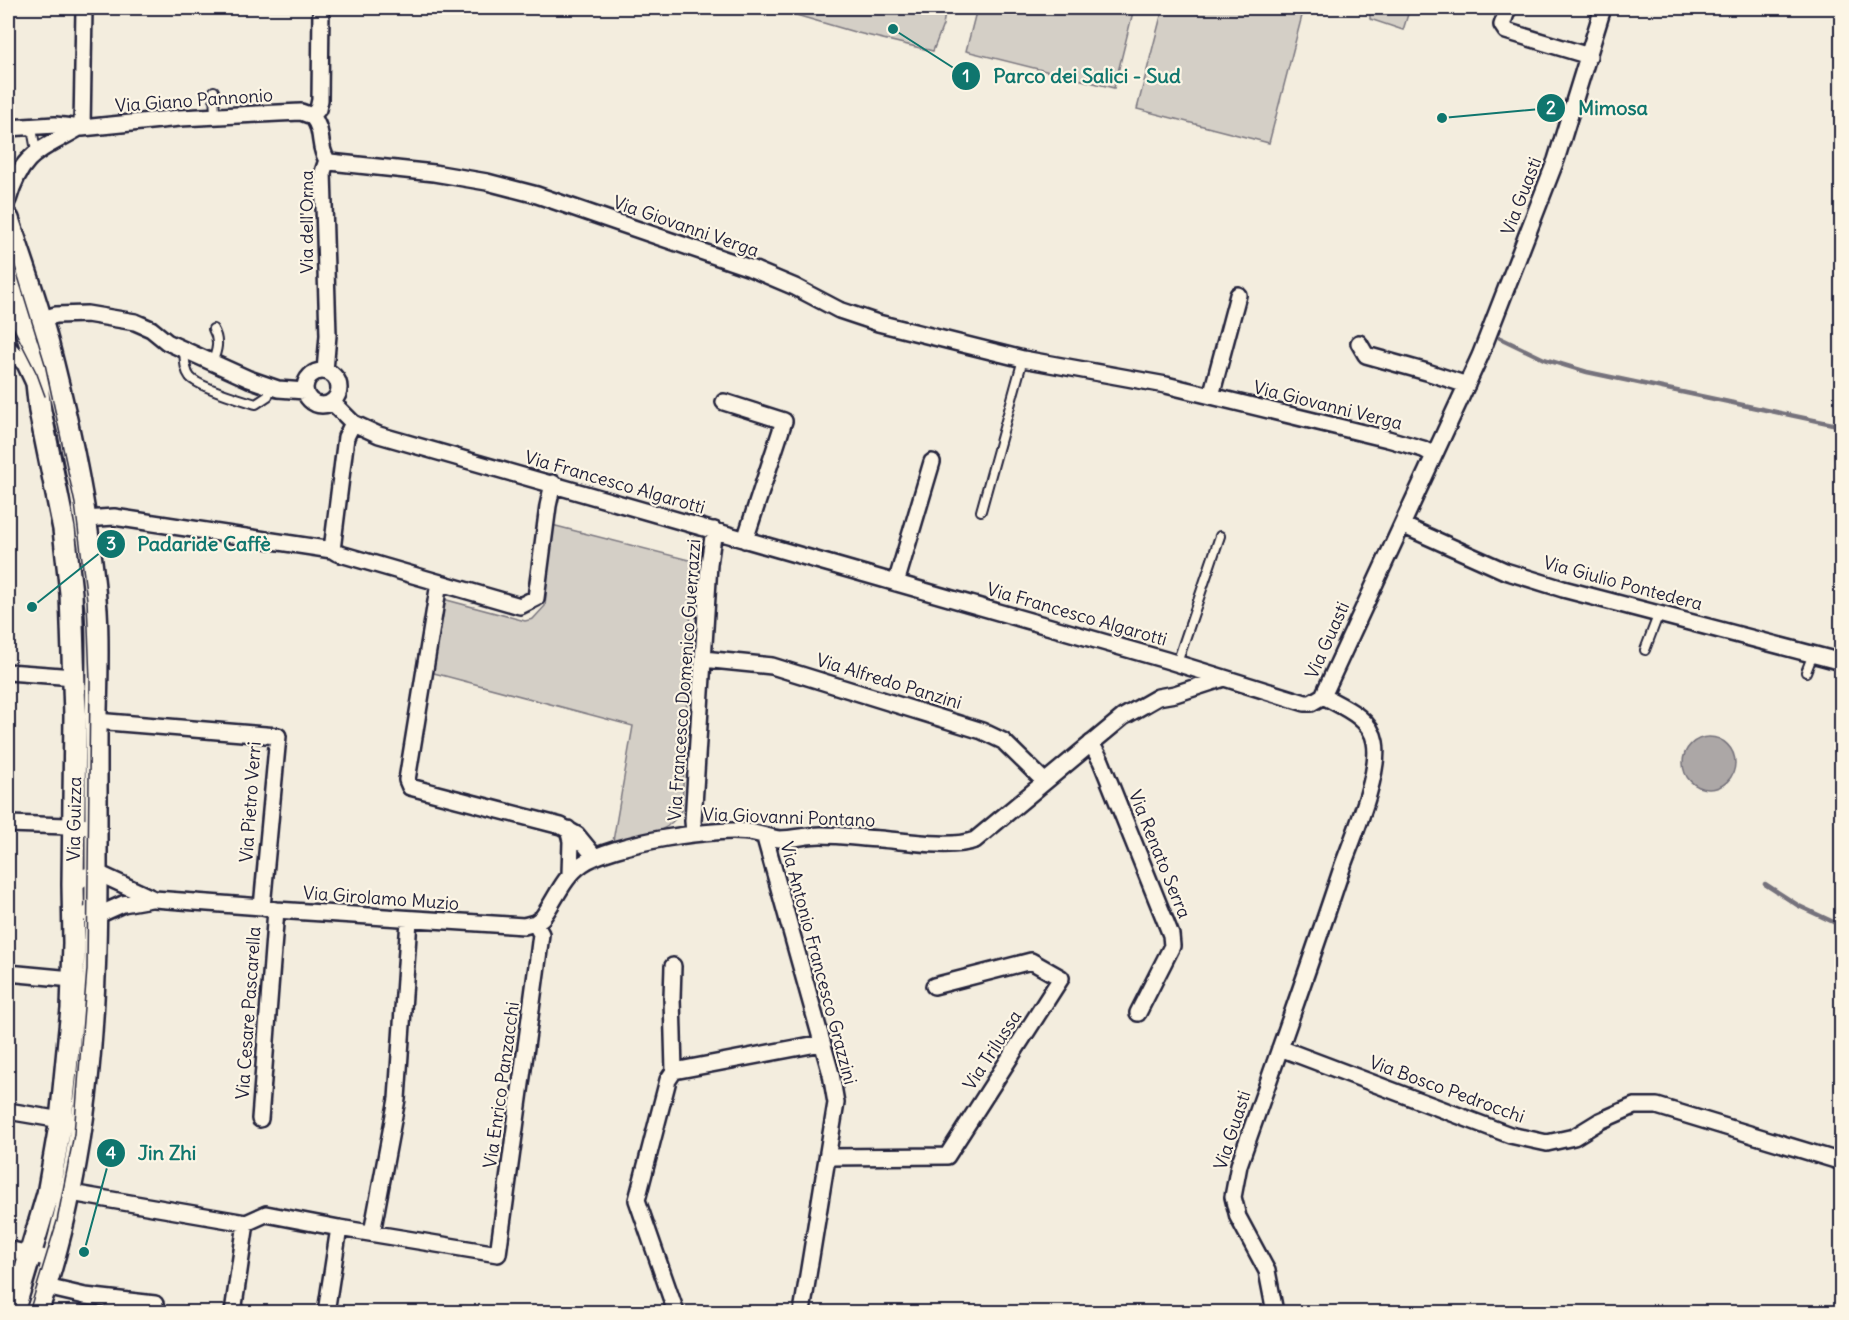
<svg xmlns="http://www.w3.org/2000/svg" width="1849" height="1320" font-family="Delius,sans-serif">
  <style>
    .green { fill: #d4cfc6; stroke: #7b7880; stroke-width: 1.5 }
    .water { fill: #aca7a6; stroke: #75727b; stroke-width: 1.5 }
    .lines { fill: none; stroke-linecap: round; stroke-linejoin: round }
    .stream { stroke: #75727b; stroke-width: 4.5 }
    .lane-casing { stroke: #22223b; stroke-width: 12 }
    .street-casing { stroke: #22223b; stroke-width: 20 }
    .secondary-casing { stroke: #22223b; stroke-width: 26 }
    .lane { stroke: #fcf5e5; stroke-width: 8 }
    .street { stroke: #fcf5e5; stroke-width: 15 }
    .secondary { stroke: #fcf5e5; stroke-width: 21 }
    .tram { stroke: #22223b; stroke-width: 1.5 }
    .labels { text-anchor: middle; dominant-baseline: central; stroke-width: 4.5; stroke-linejoin: round; paint-order: stroke }
    .street-label { font-size: 18px; fill: #22223b; stroke: #fcf5e5 }
    .leader { fill: none; stroke: #0f766e; stroke-width: 2 }
    .callout-dot { fill: #0f766e; stroke: #fcf5e5; stroke-width: 2 }
    .mark-label { font-size: 18px; text-anchor: middle; font-weight: bold; fill: #fff }
    .callout-label { font-size: 20px; text-anchor: middle; font-weight: bold; fill: #0f766e; stroke: #fcf5e5; stroke-width: 4.5; stroke-linejoin: round; paint-order: stroke }
  </style>
  <rect width="100%" height="100%" fill="#f3edde"/>
  <filter id="ink" filterUnits="userSpaceOnUse"><feTurbulence type="fractalNoise" baseFrequency=".0167" numOctaves="2"/><feDisplacementMap in="SourceGraphic" scale="12" xChannelSelector="R" yChannelSelector="G"/><feConvolveMatrix kernelMatrix="1 2 1 2 8 2 1 2 1" color-interpolation-filters="sRGB"/></filter>
  <g filter="url(#ink)">
    <path class="green" d="M772 8H946L943 25 933 51 858 33Z
      M977 8H1134L1114 88 966 51Z
      M1163 8H1304L1269 143 1137 109Z
      M1370 8H1410L1403 30 1370 19Z
      M552 525 693 561 682 809C666 838 643 834 613 841L633 726 430 672 443 599 525 621 533 619 545 606Z"/>
    <path class="water" d="M1683 763a26 26 0 1 1 52 0a26 26 0 1 1-52 0Z"/>
    <g class="lines">
      <path class="stream" d="M1500 338 1544 359 1587 372 1842 426
        M1765 884 1799 906 1842 926"/>
      <g class="lane-casing">
        <path id="lane" d="M214 91 215 116
          M28 128 33 134 36 151
          M184 350C185 359 184 369 190 377 198 387 243 400 256 404L268 396 271 387
          M212 363C217 351 220 341 213 329
          M981 511 1023 359
          M1645 650 1659 613
          M1177 663 1220 536
          M1806 672 1813 654"/>
      </g>
      <g class="street-casing">
        <path id="street" d="M1508 8 1502 25 1506 31 1589 56
          M312 116C325 132 317 145 327 160L323 172 328 335 325 371
          M312 116 318 109 320 100 321 8
          M8 128 55 125 82 128 180 118 279 113 301 112 312 116
          M82 128 84 8
          M327 160 330 162 434 173 487 182 537 195 750 268 795 287 839 310 878 323 1023 359 1166 385 1388 439 1423 449 1434 455
          M8 200C22 152 40 151 79 128
          M8 319 24 324 56 315 87 314 135 322 151 329 167 342 249 379 278 389 305 391
          M1359 343 1366 355 1427 372 1467 385
          M8 348 25 364 33 381
          M305 388a17 17 0 1 1 34 0a17 17 0 1 1-34 0Z
          M1211 396 1238 295
          M332 402 353 423 379 435 1166 660 1305 703H1311L1323 696
          M724 402 784 421 745 540
          M85 519 114 517 332 550 337 553 520 606 536 598 548 506 553 483
          M1402 525 1505 571 1563 589 1842 662
          M332 550 346 437 353 423
          M439 583 407 780 410 787 561 826 577 835 595 857
          M896 583 932 462
          M703 659 772 666 982 731 1003 741 1044 781
          M8 672 74 677
          M1323 696 1480 356 1556 160 1603 8
          M96 721 278 736 262 907
          M1091 743 1101 761 1171 935 1172 946 1138 1013
          M8 824 97 827
          M568 829 571 841 570 874
          M694 833 693 821 709 564 714 530
          M765 838 831 1074 836 1103 802 1312
          M73 885 86 876 100 874 154 899 262 907 276 910 524 926 535 923 542 918C555 901 563 877 582 864 609 844 721 825 754 833 764 835 770 838 780 839 794 839 807 835 821 835 841 835 861 838 880 839 905 841 952 849 975 840L1123 717 1158 697 1175 694 1224 678
          M88 914 96 916 123 904 151 899
          M673 966 672 998 674 1071
          M8 973 72 979
          M1280 1048 1510 1135 1547 1143 1574 1137 1600 1121 1634 1106H1657L1842 1162
          M8 1111 61 1120
          M260 1119 276 910
          M829 1157 947 1156 1061 978 1031 961 934 986
          M71 1193 246 1223 266 1214 339 1228 498 1254 538 958 541 934 535 923
          M372 1233 397 1099 409 920
          M8 1249 54 1260
          M46 1287 85 1296 155 1304
          M327 1306 339 1228
          M233 1312 246 1223
          M676 1312 637 1200 668 1080 674 1071 822 1043
          M1275 1312 1267 1271 1238 1217 1233 1197 1239 1165C1274 1065 1310 965 1343 865 1354 835 1381 772 1375 742 1371 718 1343 707 1323 696"/>
      </g>
      <g class="secondary-casing">
        <path id="secondary" d="M8 219C21 259 36 300 47 341 70 429 89 520 96 610 98 643 97 677 96 710 96 764 96 818 96 872 96 1027 87 1165 37 1312
          M8 277 34 355 40 411 64 529 71 593 75 716 73 885 74 943 72 1009 61 1120 48 1194 13 1312"/>
      </g>
      <use href="#lane" class="lane"/>
      <use href="#street" class="street"/>
      <use href="#secondary" class="secondary"/>
      <path class="tram" d="M8 244 45 364 75 504 87 600 90 682 87 969 74 1134 57 1221 29 1312
        M8 317 37 374 45 396"/>
    </g>
  </g>
  <g class="labels">
    <g class="street-label">
      <text transform="translate(194 100) rotate(-4)">Via Giano Pannonio</text>
      <text transform="translate(1521 196) rotate(-69)">Via Guasti</text>
      <text transform="translate(306 222) rotate(-90)">Via dell'Orna</text>
      <text transform="translate(686 226) rotate(19)">Via Giovanni Verga</text>
      <text transform="translate(1328 405) rotate(14)">Via Giovanni Verga</text>
      <text transform="translate(615 482) rotate(16)">Via Francesco Algarotti</text>
      <text transform="translate(1623 583) rotate(15)">Via Giulio Pontedera</text>
      <text transform="translate(1077 614) rotate(16)">Via Francesco Algarotti</text>
      <text transform="translate(1327 640) rotate(-66)">Via Guasti</text>
      <text transform="translate(684 680) rotate(-86)">Via Francesco Domenico Guerrazzi</text>
      <text transform="translate(889 681) rotate(17)">Via Alfredo Panzini</text>
      <text transform="translate(250 802) rotate(-86)">Via Pietro Verri</text>
      <text transform="translate(789 817) rotate(2)">Via Giovanni Pontano</text>
      <text transform="translate(74 819) rotate(-89)">Via Guizza</text>
      <text transform="translate(1160 854) rotate(68)">Via Renato Serra</text>
      <text transform="translate(381 898) rotate(4)">Via Girolamo Muzio</text>
      <text transform="translate(819 963) rotate(75)">Via Antonio Francesco Grazzini</text>
      <text transform="translate(248 1013) rotate(-86)">Via Cesare Pascarella</text>
      <text transform="translate(992 1050) rotate(-57)">Via Trilussa</text>
      <text transform="translate(501 1085) rotate(-82)">Via Enrico Panzacchi</text>
      <text transform="translate(1447 1089) rotate(20)">Via Bosco Pedrocchi</text>
      <text transform="translate(1232 1130) rotate(-72)">Via Guasti</text>
    </g>
  </g>
  <path class="leader" d="M893 29L966 76M1442 118L1551 108M32 607L111 544M84 1252L111 1153"/>
  <g class="callout-dot">
    <circle cx="893" cy="29" r="6"/>
    <circle cx="1442" cy="118" r="6"/>
    <circle cx="32" cy="607" r="6"/>
    <circle cx="84" cy="1252" r="6"/>
    <circle cx="966" cy="76" r="15"/>
    <circle cx="1551" cy="108" r="15"/>
    <circle cx="111" cy="544" r="15"/>
    <circle cx="111" cy="1153" r="15"/>
  </g>
  <g class="mark-label">
    <text x="966" y="82">1</text>
    <text x="1551" y="114">2</text>
    <text x="111" y="550">3</text>
    <text x="111" y="1159">4</text>
  </g>
  <g class="callout-label">
    <text x="1087" y="83">Parco dei Salici - Sud</text>
    <text x="1613" y="115">Mimosa</text>
    <text x="204" y="551">Padaride Caffè</text>
    <text x="167" y="1160">Jin Zhi</text>
  </g>
  <rect width="1849" height="1320" fill="none" stroke="#fcf5e5" stroke-width="30"/>
  <rect x="15" y="15" width="1819" height="1290" fill="none" stroke="#22223b" stroke-width="2" filter="url(#ink)"/>
</svg>
